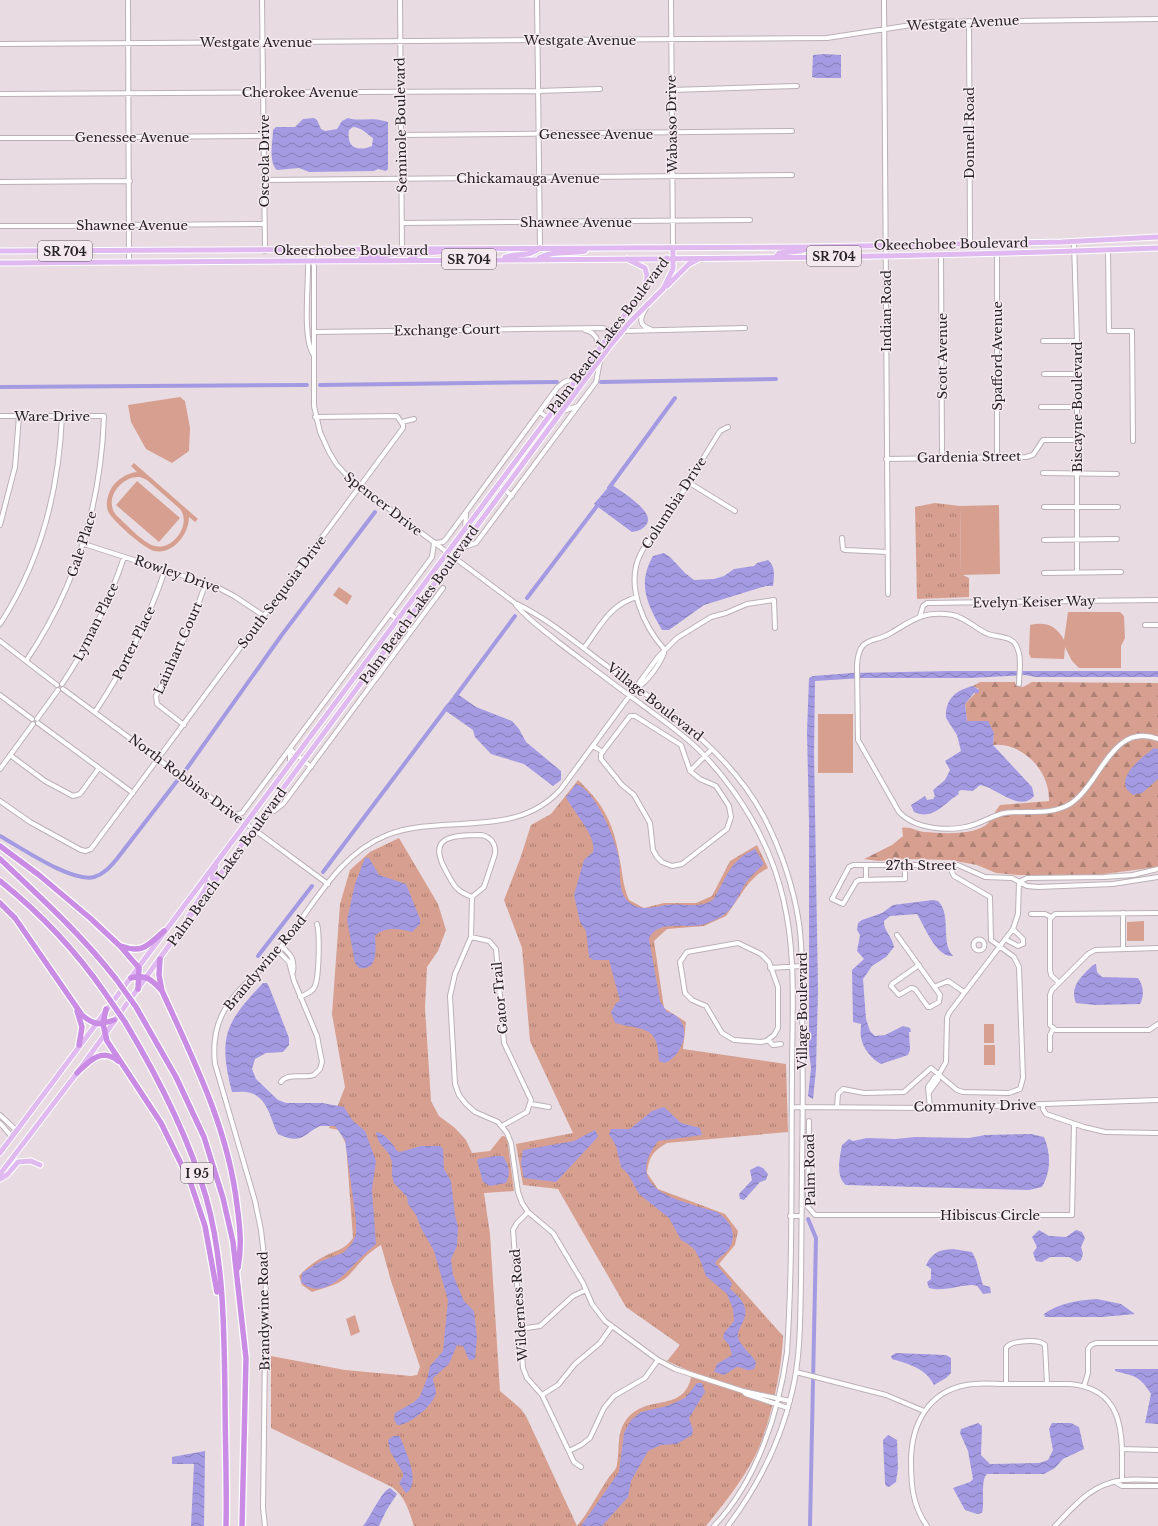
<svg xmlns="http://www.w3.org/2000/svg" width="1158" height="1526" font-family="'Libre Baskerville',serif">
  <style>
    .grass { fill: url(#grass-tufts) }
    .forest { fill: url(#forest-firs) }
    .park { fill: #d79f90; fill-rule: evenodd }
    .water { fill: url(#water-waves); fill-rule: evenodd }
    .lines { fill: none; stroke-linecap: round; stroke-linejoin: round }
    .canal { stroke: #a39ae2; stroke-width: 4 }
    .minor-casing { stroke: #bcb0b7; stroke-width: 6 }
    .major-casing { stroke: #fff; stroke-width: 7 }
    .highway-casing { stroke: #fff; stroke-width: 8 }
    .minor { stroke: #fff; stroke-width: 4 }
    .major { stroke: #dfb9ef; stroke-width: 5 }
    .highway { stroke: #ca8be4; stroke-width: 5.5 }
    .highway-bridge-casing { stroke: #fff; stroke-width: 8; stroke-linecap: butt }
    .highway-bridge { stroke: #ca8be4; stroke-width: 5.5 }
    .labels { text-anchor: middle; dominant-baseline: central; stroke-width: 3; stroke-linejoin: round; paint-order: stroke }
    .shield { fill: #f5e9f0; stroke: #645d61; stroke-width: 1 }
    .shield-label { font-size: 12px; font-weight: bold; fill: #262124 }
    .street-label { font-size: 13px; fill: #262124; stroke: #f5e9f0 }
  </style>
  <defs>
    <pattern id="grass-tufts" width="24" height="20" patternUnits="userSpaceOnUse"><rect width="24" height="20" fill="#d79f90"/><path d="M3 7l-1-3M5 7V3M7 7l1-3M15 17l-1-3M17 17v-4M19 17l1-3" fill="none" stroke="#ae8175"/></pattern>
    <pattern id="forest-firs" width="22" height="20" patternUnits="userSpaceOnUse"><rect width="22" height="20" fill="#d79f90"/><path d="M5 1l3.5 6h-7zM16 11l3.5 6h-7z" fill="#ae8175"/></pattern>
    <pattern id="water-waves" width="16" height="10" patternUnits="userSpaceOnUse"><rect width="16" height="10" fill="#a39ae2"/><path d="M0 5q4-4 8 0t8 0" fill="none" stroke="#857db7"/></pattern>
  </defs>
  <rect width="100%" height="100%" fill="#e8dce2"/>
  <path class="grass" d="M935 503 960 506 961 574 969 578V597L917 599 915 507Z
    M578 780C605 805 614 825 620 861 623 876 623 886 629 900L644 908 664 903H696L712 896 730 861 757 845 768 868 758 874 748 884 726 916 704 926 667 929 654 941 664 1008 686 1022 683 1049 786 1064 788 1132 667 1143C653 1151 649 1157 647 1173L658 1189 725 1214 738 1231 735 1245 719 1264 783 1336C782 1370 770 1426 755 1456 742 1481 724 1504 706 1526H414C409 1511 405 1496 392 1487L271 1428V1356L345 1370 411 1376 417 1375 420 1367 391 1281 381 1245C364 1255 360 1264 347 1277 338 1285 324 1288 312 1292L302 1285 299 1276C307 1267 316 1260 327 1255 339 1249 344 1250 353 1238L346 1144 339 1130 329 1128 345 1087 332 1014 340 904 350 870 370 852 399 838 438 904 446 930 438 951 427 967 425 1008 431 1101 439 1116 455 1128 466 1140 472 1153 490 1151 502 1136 507 1137 514 1191 484 1193 490 1234 500 1391 521 1409 526 1416 577 1526C589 1512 598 1493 609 1477 612 1473 617 1469 617 1464 620 1449 616 1434 626 1420 648 1391 686 1416 692 1372L667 1361 680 1345 626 1307 558 1189 523 1185 516 1144 573 1133 530 1041 522 948 504 900 520 859 531 825 551 814Z"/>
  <path class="forest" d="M980 682H1015L1016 686 1023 687 1032 682 1158 683V867L1096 875H1018L996 873 977 865 950 860 910 859 878 861 864 859 892 845 903 836 902 828C910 826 916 831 924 832 941 833 970 836 986 825 991 821 995 811 1000 805L1049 801C1050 771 1023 742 993 745L994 733 967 721 965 704 979 689 973 686Z"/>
  <path class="park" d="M180 397 185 401 190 428 189 451 172 463 146 449 131 422 128 405Z
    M134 463 198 519 195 522 189 517C189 534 173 555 154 551 145 549 111 520 108 511 105 503 108 494 112 487 118 479 127 473 137 472L131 466ZM140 477 147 480 180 509C192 524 173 551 155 546 144 544 125 523 116 515 103 499 122 475 140 477Z
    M137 481 180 518 159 542 116 505Z
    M999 505 1000 574 961 575 960 506Z
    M339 587 352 596 347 605 333 595Z
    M1068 612H1120L1124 616 1125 638 1121 646V668H1079L1072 661 1065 647 1064 659 1031 658 1029 654 1030 625C1046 621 1057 626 1064 640Z
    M818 714H853V773H818Z
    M1144 921V941H1127V922Z
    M984 1024H994V1043H984Z
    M984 1045H995V1065H984Z
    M355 1315 360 1332 351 1336 346 1319Z"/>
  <path class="water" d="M825 54 841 55V78H817L812 77 813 55Z
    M314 118 317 120 321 129 325 131 337 129 342 121 348 118C360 122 371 116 388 122V169L386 171 378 169 374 171 309 172 299 168 277 170C268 163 273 140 273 130L276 127H295L303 119ZM353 127C363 128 365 133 373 138L372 146C358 152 346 148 349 130Z
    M611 484C620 491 657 512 646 525 642 530 638 531 632 532L594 504Z
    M664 553 670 557 685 573 694 580 714 579 724 576 734 569 754 566 757 563 768 560C776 567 774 576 773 586H766L704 605 669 630H662C647 604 637 584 653 556Z
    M949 671H1158V677H1036L1025 675 971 678H863L815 681 814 752 818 990 816 1070 813 1099 811 1098 808 1096 811 1068 809 1052V822L807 732 809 678 813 676 852 673Z
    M973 686 979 690V693H974L965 704 967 721H988L994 733 993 745 1032 787 1034 796C1019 813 996 787 980 785L973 791 961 790 958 792 959 794C944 803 933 821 914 812L911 805 925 796 927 800 933 799 935 796 933 790 945 780 950 770 945 761 961 751 957 735 946 718C945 699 956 690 973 686Z
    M456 693 476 707 512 721 519 729 526 742 561 771V780L553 786 524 764 491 754 475 737 473 730 443 709Z
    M1154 748 1158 749V779L1142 793 1133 795C1131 793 1127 790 1126 788 1120 773 1144 756 1154 748Z
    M576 784C595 789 616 840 619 859 621 872 617 892 629 902 640 912 653 907 666 905 681 903 697 909 711 901 716 898 718 890 721 886 729 869 738 856 755 849L764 864C757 870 750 877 745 884 733 906 731 915 705 924 689 930 657 918 649 939L660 1001 667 1012C694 1018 686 1054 665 1063L659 1061C658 1024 643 1031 615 1023L611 1012 616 1003 620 1001 609 960H593L589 957 586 931 580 922 574 895 584 860 593 852C597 836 573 812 566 797Z
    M365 858H369L379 875 406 884 420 919V924L412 932C400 929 385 926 375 936 376 950 378 971 359 968L355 963 347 920 355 884Z
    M933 900 938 901C952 915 940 942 953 956 936 958 924 925 917 914L890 916 884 921C883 930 893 938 894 947L886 957 872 966 863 979 866 1019 870 1031 875 1036 885 1035 903 1026 910 1028 911 1032H909L910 1050 908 1055 881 1064C872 1060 862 1047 861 1037 860 1034 861 1028 861 1024L853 1022 852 970 864 959 857 951 860 935 857 930 858 923 862 920 882 913 893 905Z
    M1096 964 1097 972 1102 977 1138 978C1143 985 1145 995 1140 1004L1095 1005 1076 1003C1069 986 1082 976 1093 965Z
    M263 983H267L270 989 289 1038V1045L283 1052 266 1053 255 1059 252 1069 256 1079 278 1100 286 1103H322L344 1107 352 1120 365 1131 376 1161 372 1190 376 1244C373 1247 370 1249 367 1252 350 1266 326 1304 301 1282L302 1273 321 1261 343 1253 351 1245 356 1235V1220L345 1140 335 1126H320C302 1135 302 1145 278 1134 271 1121 268 1098 251 1093 245 1091 238 1092 232 1092 218 1037 225 1023 263 983Z
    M664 1107 681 1123 700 1128 702 1135 658 1141C620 1191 682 1201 717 1212 730 1220 739 1235 728 1250 724 1255 718 1258 715 1263L732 1283 730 1289C763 1315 732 1325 739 1340 743 1348 752 1355 756 1362L755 1368C748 1373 745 1368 737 1367L724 1375 714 1372 717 1364 732 1355 729 1345 723 1338 724 1333 734 1321 733 1309 727 1294 706 1276 701 1262 695 1250 688 1244 681 1240 669 1218 639 1194 628 1174 621 1167 616 1146 609 1134 611 1129H630L652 1111Z
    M595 1130 598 1136 596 1139 556 1182 524 1178 521 1163 523 1150 574 1141Z
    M377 1132C385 1134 393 1144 397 1151L400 1152 421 1146H440L443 1149 444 1169 451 1181 455 1215 458 1227 457 1246 451 1259 453 1275 464 1301 474 1311 477 1337 475 1359 469 1360 463 1346 457 1345 449 1364 433 1378C433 1384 438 1390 435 1396 431 1407 408 1426 397 1425L394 1419 395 1413 414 1402 420 1396 428 1376 430 1366 443 1351 448 1300 434 1251 421 1228 416 1215 408 1204 407 1197 394 1183 392 1176V1162L389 1154 379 1142 376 1133Z
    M1031 1134 1044 1137C1051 1153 1051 1172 1042 1187L1029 1190 846 1185C835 1177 840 1156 842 1145L849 1139 853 1141 867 1138 896 1139 915 1137 969 1138 985 1135Z
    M495 1156H503C509 1166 511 1173 506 1183L490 1186 483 1182 477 1161 478 1159Z
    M758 1166 763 1168 768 1174 766 1180 760 1182 744 1200 740 1199 739 1194 752 1180 750 1170Z
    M1039 1230 1049 1236 1066 1237 1076 1230 1082 1232 1085 1238 1081 1247 1083 1254 1081 1260 1077 1262 1069 1257H1050L1042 1262 1036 1261 1033 1253 1037 1247 1032 1237Z
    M953 1249 972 1252 976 1260 982 1282 983 1285 990 1287 991 1293 983 1294C981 1291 979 1288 977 1286 968 1282 945 1293 929 1288L927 1282 931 1279V1269L926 1265C933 1252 939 1250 953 1249Z
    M1097 1299 1121 1304 1135 1314 1102 1317H1045L1044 1314C1058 1303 1080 1300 1097 1299Z
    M896 1353 946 1355 951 1358V1373L946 1378 934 1385C926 1368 908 1364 892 1359L891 1356Z
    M1115 1369H1158V1424L1145 1423 1151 1394C1140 1376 1135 1376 1115 1371Z
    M697 1383H702L705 1392 689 1418 693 1430 692 1435 677 1444 661 1445 648 1451 631 1481 628 1497 602 1526H581L619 1472 624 1433 631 1420 641 1412 667 1406 685 1398Z
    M978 1423 982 1426 981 1455 990 1464 1039 1463 1048 1460 1053 1450 1049 1429 1052 1423H1071L1079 1427 1084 1449 1063 1459 1055 1468 1044 1474H987C980 1480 985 1504 982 1513L977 1514 965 1510 953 1488 970 1482 973 1479 968 1451 960 1433 961 1429Z
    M888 1435 897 1440 898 1468 896 1482 889 1487 886 1486 885 1483 883 1440Z
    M393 1436H399L401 1439C406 1453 420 1480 408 1492L406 1493 399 1483 403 1477V1473L390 1451 388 1440Z
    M205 1451 204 1526H191L194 1464H172V1457Z
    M390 1488 397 1494 386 1511 379 1526H363C370 1518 382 1490 390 1488Z"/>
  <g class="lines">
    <path class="canal" d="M601 382 776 379
      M320 385 557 382
      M0 387 307 385
      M609 488 675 398
      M527 598 600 502
      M455 697 515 616
      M185 771 281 636 375 512
      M0 836C20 847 72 883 94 877 104 874 110 867 116 860L177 781
      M323 872 448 706
      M258 956 312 886
      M808 1219 816 1238 810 1526"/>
    <g class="minor-casing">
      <path id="minor" d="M128 0 129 262
        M262 0 265 251
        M400 0 402 249
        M537 0 540 248
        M671 0 673 249
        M884 0 888 594
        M969 21 970 244
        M0 44 827 38 931 22 1158 19
        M672 90 797 86
        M0 94 538 91 600 89
        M401 135 792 131
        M0 138 263 136
        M264 180 792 175
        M0 182 130 181
        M402 223 750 220
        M0 226 264 224
        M1074 242 1077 341V572
        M312 250 314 267V406L320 432 329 452 337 465 352 481 515 603C547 618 575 642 603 663 663 707 728 749 764 817 781 850 793 885 799 923 803 951 802 980 802 1008 803 1061 803 1115 802 1168 802 1206 801 1243 801 1281 800 1318 801 1355 792 1392 781 1441 758 1486 728 1526
        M312 250 308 260C309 283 302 336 313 354
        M1108 250 1109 331H1132L1133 441
        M997 254V457
        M941 255 942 458
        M646 308C640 318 638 325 650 329
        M585 330C595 332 598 339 599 348
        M623 331 745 328
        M315 332 603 328 611 331
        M1043 341H1077
        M1044 374H1077
        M1041 407H1077
        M563 411 578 406
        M540 412 554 423
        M0 416H104C101 505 76 587 26 661
        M402 422 414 419
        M886 459 1026 457 1033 455 1043 440H1077
        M1043 473 1117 474
        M688 482 735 511
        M498 484 512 496
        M1044 507H1118
        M0 525 15 467 19 416
        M465 529 466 514
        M842 538 843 549 845 550 888 552
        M1044 540 1117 539
        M435 543 443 542 446 539 557 388 564 382 578 377
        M84 544 215 586 234 596 264 616
        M461 548 476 543 596 382 600 361
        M1044 573 1121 572
        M516 605C528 620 544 630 558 642 586 663 613 684 641 704 661 719 682 733 699 750 739 791 770 842 783 898 797 955 792 1017 792 1075 791 1167 793 1260 787 1352 779 1412 757 1481 714 1526
        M390 614 411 631
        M920 616 923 606 927 603 1158 600
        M0 624C41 561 59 489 62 416
        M1145 625H1158
        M0 641 57 685
        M584 648C600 627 610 604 637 597
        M665 650C644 627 625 586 640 555 648 538 662 525 672 509 688 483 704 457 720 431L728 427
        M62 684C89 644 109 602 124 557
        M1019 684C1019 674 1022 660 1018 650 1014 635 1000 638 988 634 976 629 966 618 953 615 925 610 914 619 891 633 873 644 859 635 857 665L858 740 899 812C916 830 951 832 973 825 984 822 993 815 1005 813 1026 810 1050 816 1070 804 1101 784 1112 721 1158 739
        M637 688C648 681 660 664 664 653
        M63 689 328 884
        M0 695 32 719
        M95 712C125 667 148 621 165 570
        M630 716H635L681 745 690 771 700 779 716 786 729 806 731 817 727 829 682 864 672 866 662 862 657 857 653 850 650 823 634 795 622 785 601 759V754Z
        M37 719 58 690
        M38 723 133 793
        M184 725 157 704 156 696 188 631 206 583
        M593 746 603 752
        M290 749 311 767
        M290 749V764
        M10 755 45 781 73 796 80 794 99 768
        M0 769 33 724
        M690 771 712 749
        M0 801 30 822 81 850 86 851 91 849 363 482 403 428V425L397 416 315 417
        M265 813 274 811 283 804 443 588
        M235 815 242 813 432 557 434 543
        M481 835C491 837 496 844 495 854L484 887 472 897C456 891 454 886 446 871 426 836 453 835 481 835Z
        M905 865V879L859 880 856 882 843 904 832 899 849 867 853 865H958L985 877 1012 878 1027 886 1038 887 1113 884 1158 877
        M952 865V872L954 876 990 897 991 940
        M866 879V865
        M1019 882 1027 878 1104 877 1133 875 1158 869
        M472 897 471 937 455 974 450 996 455 1084 459 1095 466 1104 475 1112 498 1122 507 1133 511 1143 518 1192 522 1203 528 1212 553 1233 583 1283 592 1304 605 1321 658 1360 675 1369 743 1391 790 1401
        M1123 913V949
        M1031 914H1045L1051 917
        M897 935 940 995 939 1002 930 1007H928L915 989 911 988 899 995 891 986 892 984 919 965
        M471 937 489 941 496 949 504 1043 531 1100 527 1112 502 1126
        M1005 939 1018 946 1023 944V939L1013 929
        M973.5 945a5.5 5.5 0 1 1 11 0a5.5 5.5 0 1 1-11 0Z
        M738 943 761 954 769 962 778 987V1028L774 1035 766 1041 761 1042 734 1040 722 1033 706 1006 692 1000 685 993 680 962 687 952Z
        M282 947C291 954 295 960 293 972
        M1158 948 1095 950 1088 954 1052 990 1050 995V1025L1056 1030H1149L1158 1024
        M278 951 289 962 294 981 317 1036 322 1062 320 1069 314 1075C304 1079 288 1072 281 1082
        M770 968 802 966
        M1059 983 1051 975 1050 970V919L1055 914 1157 913
        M934 987 948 981 964 992
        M300 997C306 994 313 992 315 986 319 977 320 934 317 924
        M768 1040 773 1045 781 1044
        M1050 1050V1035L1053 1029
        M930 1091 938 1080V1076L946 1062 947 1018 949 1013 1013 929 1018 914 1019 882
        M531 1104 549 1107
        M1043 1104V1109L1046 1114 1084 1127 1105 1132 1158 1133
        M792 1107 930 1108 1158 1100
        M837 1107 838 1094 843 1089 864 1093 904 1092 931 1068 957 1090 963 1092 1009 1093 1020 1089 1023 1078 1019 967 1014 957 991 940
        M930 1108 928 1087 935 1077 938 1076
        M0 1115 16 1130
        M809 1121 808 1207 815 1215H1072L1074 1124
        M0 1123 12 1137
        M528 1212 517 1223 513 1230 523 1368 527 1378 542 1395 574 1462 581 1467
        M790 1216H801
        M520 1329 540 1326 573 1296 586 1290
        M796 1372 886 1395 924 1411
        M1006 1384V1348C1011 1340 1039 1339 1045 1345L1047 1384
        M1084 1386 1088 1373V1349L1091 1345 1096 1343H1158
        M743 1391 746 1394 788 1408
        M542 1395 558 1385 575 1364 600 1343 612 1326
        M1122 1449 1158 1450
        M569 1451 581 1445 590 1438 604 1408 614 1396 645 1378 658 1360
        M1117 1483 1122 1486H1158
        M265 1526 263 1508 266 1273 261 1230 255 1201 215 1064C213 1046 215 1027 224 1011 236 989 258 974 274 955 310 914 334 856 387 835 445 813 516 840 561 789L658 657 677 638 711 617 726 613 747 604 774 600 775 628
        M927 1526C912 1505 911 1484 911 1459 912 1424 928 1392 966 1385 980 1382 994 1384 1009 1384 1029 1384 1049 1384 1070 1384 1127 1389 1122 1438 1122 1480
        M1055 1526C1076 1504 1092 1484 1123 1480 1134 1479 1147 1480 1158 1480"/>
    </g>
    <g class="major-casing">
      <path id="major" d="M0 251 809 247 1062 242 1158 237
        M505 257C517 253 530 257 540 248
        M776 257 779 253 801 251 807 249
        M361 258C375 254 391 259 402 249
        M539 258C553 250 569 254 585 251
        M627 259 645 268 647 276 646 283
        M409 260 418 254 447 251
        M0 263C386 259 772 263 1158 248
        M667 286 689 264 699 259
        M215 882 212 878 216 866
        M188 917 206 888 208 883 204 879
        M0 1153 667 258
        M0 1174 77 1073 253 829 610 346 630 322 663 289 673 269V249
        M0 1179 7 1175 18 1162 31 1161 40 1165"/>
    </g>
    <g class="highway-casing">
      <path id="highway" d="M0 846 39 875 90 918 120 946 139 968 138 989
        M0 859C42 899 80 933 116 979
        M0 881C40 913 76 951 105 993
        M0 903 15 918 82 1015C95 1026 99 1025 114 1020
        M121 946C143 954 148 945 164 931
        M160 959 159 975 162 991
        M131 978C147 974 152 980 162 991 194 1061 228 1128 237 1205 240 1227 242 1247 238 1268
        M136 1007 176 1077 204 1137 223 1198 233 1242 246 1358 242 1526
        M106 1009 103 1024 107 1041 161 1123 191 1184 205 1226 217 1292
        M77 1011 82 1027 79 1045
        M125 1022C158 1077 188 1135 206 1197 224 1261 224 1330 225 1396 225 1439 227 1483 226 1526
        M77 1073C89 1061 102 1047 118 1061"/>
    </g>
    <use href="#minor" class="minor"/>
    <use href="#major" class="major"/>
    <use href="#highway" class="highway"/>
    <g class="highway-bridge-casing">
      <path id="highway-bridge" d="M116 979 136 1007
        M105 993 125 1022"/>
    </g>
    <use href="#highway-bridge" class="highway-bridge"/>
  </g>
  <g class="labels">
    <g class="shield">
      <rect x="38" y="241" width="54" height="20" rx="3"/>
      <rect x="807" y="246" width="54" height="20" rx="3"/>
      <rect x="442" y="249" width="54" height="20" rx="3"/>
      <rect x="181" y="1163" width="32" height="20" rx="3"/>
    </g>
    <g class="shield-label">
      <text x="65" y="251">SR 704</text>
      <text x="834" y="256">SR 704</text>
      <text x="469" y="259">SR 704</text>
      <text x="197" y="1173">I 95</text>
    </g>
    <g class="street-label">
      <text transform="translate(963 23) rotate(-3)">Westgate Avenue</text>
      <text x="580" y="40">Westgate Avenue</text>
      <text x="256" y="42">Westgate Avenue</text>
      <text x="300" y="92">Cherokee Avenue</text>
      <text transform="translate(672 124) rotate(-91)">Wabasso Drive</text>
      <text transform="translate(401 125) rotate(-91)">Seminole Boulevard</text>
      <text transform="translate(969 133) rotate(-90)">Donnell Road</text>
      <text x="596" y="134">Genessee Avenue</text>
      <text x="132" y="137">Genessee Avenue</text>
      <text transform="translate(264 161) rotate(-90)">Osceola Drive</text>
      <text x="528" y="178">Chickamauga Avenue</text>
      <text x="576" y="222">Shawnee Avenue</text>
      <text x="132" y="225">Shawnee Avenue</text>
      <text transform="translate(951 244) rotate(-1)">Okeechobee Boulevard</text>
      <text x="351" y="250">Okeechobee Boulevard</text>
      <text transform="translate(886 311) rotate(-90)">Indian Road</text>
      <text transform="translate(447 330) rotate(-1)">Exchange Court</text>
      <text transform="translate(608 336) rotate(-53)">Palm Beach Lakes Boulevard</text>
      <text transform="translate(942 356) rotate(-90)">Scott Avenue</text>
      <text transform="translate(997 356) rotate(-90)">Spafford Avenue</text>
      <text transform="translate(1077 407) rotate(-90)">Biscayne Boulevard</text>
      <text x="52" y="416">Ware Drive</text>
      <text transform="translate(969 457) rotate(-1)">Gardenia Street</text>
      <text transform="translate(674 503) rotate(-57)">Columbia Drive</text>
      <text transform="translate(383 504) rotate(38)">Spencer Drive</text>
      <text transform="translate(82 544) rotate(-72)">Gale Place</text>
      <text transform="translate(177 574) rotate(19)">Rowley Drive</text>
      <text transform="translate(282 592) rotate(-53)">South Sequoia Drive</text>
      <text transform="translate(1034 602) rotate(-1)">Evelyn Keiser Way</text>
      <text transform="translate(419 605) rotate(-54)">Palm Beach Lakes Boulevard</text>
      <text transform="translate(96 622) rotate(-64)">Lyman Place</text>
      <text transform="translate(134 643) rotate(-64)">Porter Place</text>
      <text transform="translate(178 648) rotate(-66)">Lainhart Court</text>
      <text transform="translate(655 702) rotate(38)">Village Boulevard</text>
      <text transform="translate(186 779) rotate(37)">North Robbins Drive</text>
      <text x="921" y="865">27th Street</text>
      <text transform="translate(227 867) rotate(-54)">Palm Beach Lakes Boulevard</text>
      <text transform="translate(265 963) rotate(-50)">Brandywine Road</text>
      <text transform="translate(500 998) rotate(-95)">Gator Trail</text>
      <text transform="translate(802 1011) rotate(-90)">Village Boulevard</text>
      <text transform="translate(975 1106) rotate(-1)">Community Drive</text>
      <text transform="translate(810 1170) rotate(-91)">Palm Road</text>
      <text x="990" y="1215">Hibiscus Circle</text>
      <text transform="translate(519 1305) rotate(-94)">Wilderness Road</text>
      <text transform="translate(264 1311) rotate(-91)">Brandywine Road</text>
    </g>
  </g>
</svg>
